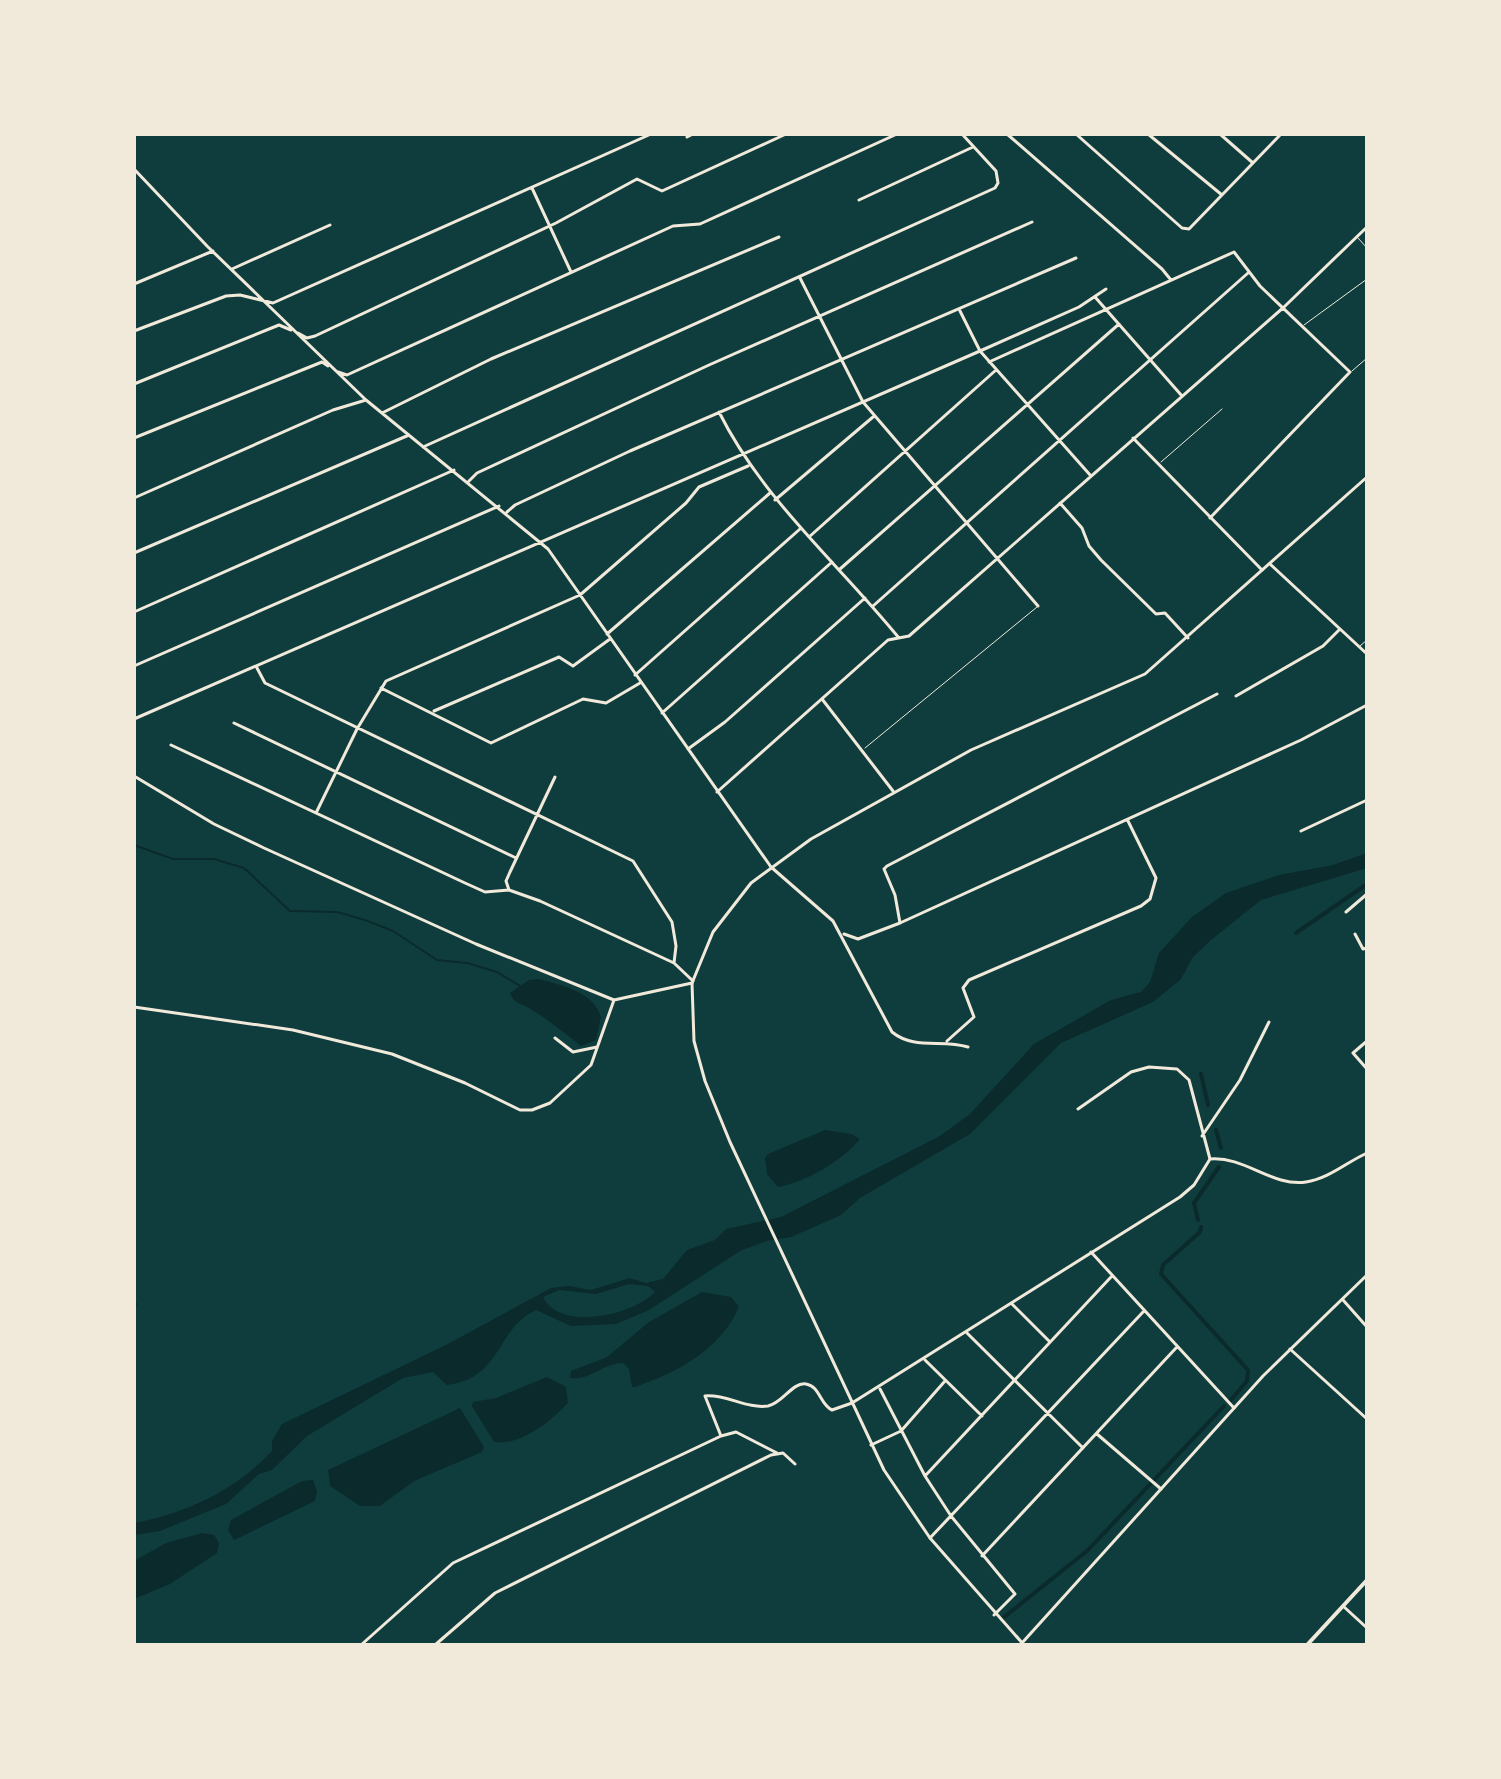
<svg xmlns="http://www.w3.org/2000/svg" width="1501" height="1779" font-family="'Alegreya Sans',sans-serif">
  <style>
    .water { fill: #0a2a2b; fill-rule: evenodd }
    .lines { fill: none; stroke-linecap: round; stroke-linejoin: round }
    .stream { stroke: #0a2a2b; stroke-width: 2 }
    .canal { stroke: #0a2a2b; stroke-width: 4 }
    .service { stroke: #f1e9da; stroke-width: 1 }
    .minor { stroke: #f1e9da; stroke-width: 3 }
    .tertiary { stroke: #f1e9da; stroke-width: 3 }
    .secondary { stroke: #f1e9da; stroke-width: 4 }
  </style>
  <rect width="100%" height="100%" fill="#0f3d3e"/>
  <path class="water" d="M1367 853V868L1261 900 1211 940 1193 957 1181 979 1153 1002 1061 1043 970 1134 860 1198 841 1215 791 1237 767 1241 740 1251 649 1310 616 1324 571 1326 536 1310C495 1329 503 1378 447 1385L433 1372 403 1378 307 1436 272 1470 259 1474 226 1504 160 1531 134 1535V1523C185 1514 236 1490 272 1451V1441L282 1424 446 1345 551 1288 569 1286 591 1290 630 1278 646 1283 663 1279 687 1250 715 1240 726 1229 781 1217 940 1136 970 1114 1034 1044 1111 1000 1141 992 1150 982 1159 953 1192 917 1226 893 1279 875 1333 865ZM629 1284 648 1286 655 1292C634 1315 560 1332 543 1297L559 1290 596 1294Z
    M539 979C563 986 593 991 601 1017L596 1040 581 1046C563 1032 549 1020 529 1008 520 1003 514 1004 510 993L529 980Z
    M825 1130 851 1134 860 1139C842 1161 806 1182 778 1187L767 1174 765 1158 768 1154Z
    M702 1292 731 1297 739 1307C720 1350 678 1372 635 1387H632L629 1369 623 1363C603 1363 590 1381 570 1378L571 1371 607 1357 649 1322Z
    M547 1377 566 1387 568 1403C551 1421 521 1446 494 1442L472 1406 473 1402 496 1398Z
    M460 1408 484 1447 482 1452 414 1481 380 1506H360L330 1486 328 1470Z
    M313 1480 317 1491 315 1501 234 1540 228 1530 231 1520 302 1481Z
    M202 1533 214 1535 219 1543 217 1553 170 1584 134 1599V1561L166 1543Z"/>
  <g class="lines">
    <path class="stream" d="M134 845 173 859H214L244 868 290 911 337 912 365 920 393 931 437 960 467 963 497 972 522 987
      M134 1308 136 1304"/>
    <path class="canal" d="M1296 933 1367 884
      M1201 1074 1208 1105
      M1216 1130 1221 1148
      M1198 1220 1194 1203 1219 1167
      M1201 1227 1200 1232 1163 1265 1161 1274 1248 1370 1247 1381 1230 1401
      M1003 1618 1088 1550 1224 1406"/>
    <path class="service" d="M1358 238 1367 248
      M1304 325 1367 279
      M1352 371 1367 358
      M1161 462 1222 409
      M1360 646 1367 640
      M865 748 1037 607"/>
    <path class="minor" d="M1007 134 1162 269 1171 280
      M1076 134 1182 228 1189 229 1281 134
      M1148 134 1222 195
      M1220 134 1253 163
      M687 137 693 134
      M134 169 207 246 366 400 548 549 771 867 833 921 892 1032C914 1050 942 1039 968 1047
      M532 188 571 272
      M859 200 973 147
      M232 269 330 225
      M800 278 863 402 1038 606
      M134 284 213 251
      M1095 297 1182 396
      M960 311 980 351 1091 476
      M134 331 226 296 240 295 273 303 651 134
      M298 333 307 338 315 336 556 223 637 179 662 191 786 134
      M989 362 1234 252 1260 286 1350 372 1210 518
      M338 372 347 375 673 226 700 224 897 134
      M134 384 279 325 291 330
      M719 412C763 500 838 563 899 638
      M382 413 491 359 779 237
      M134 438 322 362 328 366
      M1133 438 1262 570
      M423 447 995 188 998 183 996 171 962 134
      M469 481 477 473 709 365 1032 222
      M134 498 333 410 366 400
      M775 500 873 417
      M1060 503 1082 528 1089 546 1101 560 1156 614 1165 613 1188 638
      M507 512 515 505 630 451 1076 258
      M809 537 996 370
      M134 553 409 435
      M1270 564 1367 654
      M840 569 1119 324
      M873 606 1248 273
      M134 612 454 470
      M607 634 770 493
      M134 666 499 506
      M257 668 265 683 633 861 672 922 676 946 674 963
      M635 675 800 529
      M381 688 491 743 583 699 606 703 640 683
      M1236 696 1323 646 1339 630
      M822 699 893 791
      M434 711 559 657 573 666 610 639
      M662 713 832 562
      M134 719 980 351 1079 307 1106 289
      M234 723 516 858
      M171 745 465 883 485 892 509 890 540 901 674 963 693 981
      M688 749 725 722 865 598
      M134 776 214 824 264 848 476 944 614 1000 692 983
      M717 792 888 640 909 636 1284 307 1367 227
      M316 813 357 729 386 681 580 595 686 503 699 487 748 466
      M1301 831 1367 800
      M509 890 506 881 510 872 555 777
      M1346 912 1367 894
      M900 923 895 895 884 869 887 866 1217 694
      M844 934 858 939 900 923 1301 740 1367 705
      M1355 934 1363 949 1367 948
      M134 1007 293 1030 392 1054 465 1083 520 1110H532L550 1103 591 1065 614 1000
      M555 1038 573 1052 597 1047
      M947 1041 974 1017 963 988 969 980 1141 906 1150 899 1156 878 1128 821
      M1367 1041 1353 1053 1367 1069
      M1078 1109 1131 1072 1149 1067 1177 1069 1189 1080 1210 1159
      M1202 1136 1240 1080 1269 1022
      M1091 1252 1234 1408
      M1343 1300 1367 1327
      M1012 1304 1050 1342
      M967 1333 1083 1448
      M1290 1349 1367 1419
      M925 1360 982 1416
      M880 1389 925 1476 951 1516 1015 1594 994 1615
      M1097 1434 1161 1489
      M721 1436 705 1396C727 1394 746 1409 768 1406 783 1403 792 1382 806 1384 820 1386 820 1405 832 1410L852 1403
      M871 1445 901 1431 945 1381
      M925 1476 1111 1277
      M930 1538 1143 1312
      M982 1556 1176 1348
      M1343 1606 1367 1628
      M361 1645 453 1563 721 1436 736 1432 777 1453
      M435 1645 495 1593 771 1455 783 1453 795 1464"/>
    <path class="tertiary" d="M852 1403 1180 1197 1194 1185 1210 1159C1245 1156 1272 1187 1306 1182 1328 1179 1347 1162 1367 1153
      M1022 1643 1263 1376 1367 1275
      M1024 1645 930 1538 884 1470 730 1142 705 1081 694 1041 692 983 713 932 751 883 811 839 971 750 1145 674 1367 477"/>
    <path class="secondary" d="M1307 1645 1367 1580"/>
  </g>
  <rect width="1501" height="1779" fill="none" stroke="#f1e9da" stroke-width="272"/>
</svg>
